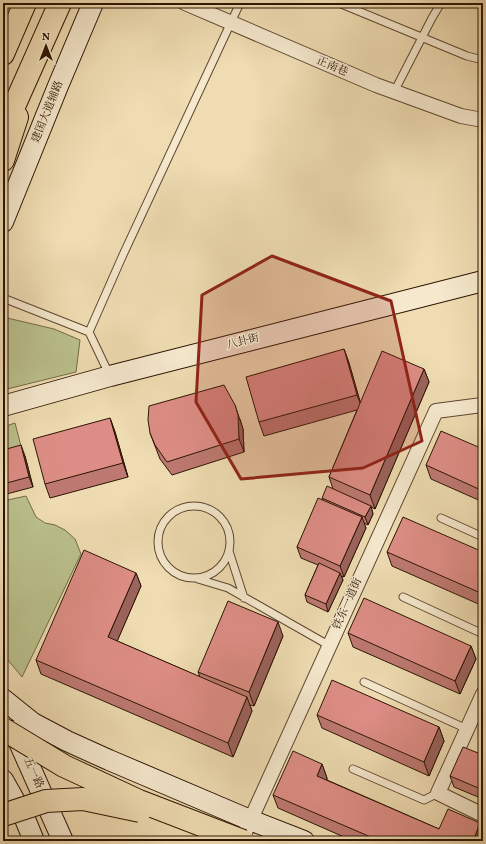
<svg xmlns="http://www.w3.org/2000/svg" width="486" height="844" font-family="Vollkorn,'Noto Serif SC',serif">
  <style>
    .green { fill: #bac08c; stroke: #736a47 }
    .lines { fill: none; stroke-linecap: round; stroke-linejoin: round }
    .lane-casing { stroke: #5d462e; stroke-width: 9 }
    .street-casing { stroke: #5d462e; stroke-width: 16 }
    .secondary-casing { stroke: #2c1402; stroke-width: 22 }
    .highway-casing { stroke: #2c1402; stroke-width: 24 }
    .lane { stroke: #f5e8cd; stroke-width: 7 }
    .street { stroke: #f5e8cd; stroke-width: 14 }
    .secondary { stroke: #f5e8cd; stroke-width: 20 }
    .highway { stroke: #efdcb2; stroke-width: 22 }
    .highway-bridge-casing { stroke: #2c1402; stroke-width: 24; stroke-linecap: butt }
    .highway-bridge { stroke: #efdcb2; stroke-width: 22 }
    .wall { fill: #be7972; stroke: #2c1402 }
    .shaded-wall { fill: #9b635d; stroke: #2c1402 }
    .building { fill: #dd8d85; stroke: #2c1402 }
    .marked { fill: #8f2418; fill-opacity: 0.2; stroke: #8f2418; stroke-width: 3; stroke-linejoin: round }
    .labels { text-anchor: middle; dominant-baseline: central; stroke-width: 3; stroke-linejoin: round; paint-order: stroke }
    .street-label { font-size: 11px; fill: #2c1402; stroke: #f5e8cd }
  </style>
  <rect width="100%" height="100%" fill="#efdcb2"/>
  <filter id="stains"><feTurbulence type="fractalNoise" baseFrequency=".005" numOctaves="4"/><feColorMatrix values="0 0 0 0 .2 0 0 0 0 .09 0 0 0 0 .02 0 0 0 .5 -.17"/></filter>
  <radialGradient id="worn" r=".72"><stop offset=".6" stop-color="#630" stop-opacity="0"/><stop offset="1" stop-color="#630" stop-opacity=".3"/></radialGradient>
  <path class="green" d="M3 317 54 329 80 340 76 372 3 390Z
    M15 423 22 450 3 456V427Z
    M26 496 36 517 45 523 55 525 65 530 75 539 81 554 22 677 3 654V501Z"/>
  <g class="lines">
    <g class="lane-casing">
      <path id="lane" d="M339 3 467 56 483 60
        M394 92 432 18 441 3
        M3 298 89 332 109 374
        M89 332 122 257 240 3
        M158 542a36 36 0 1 1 72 0a36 36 0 1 1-72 0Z
        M441 518 483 537
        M229 551 244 598
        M198 579 228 588 323 642 330 645
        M403 597 483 634
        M364 682 467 729
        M353 769 424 800 438 793"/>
    </g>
    <g class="street-casing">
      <path id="street" d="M185 3 376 85 461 116 483 120
        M483 694 438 793 483 815
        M241 841 436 411 482 405 483 406"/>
    </g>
    <g class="secondary-casing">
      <path id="secondary" d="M3 222 58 86 93 3
        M3 406 110 376 483 281
        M3 699 33 723 67 741 109 760 250 820 304 841
        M14 731 63 841
        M3 780 25 819 34 841"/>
    </g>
    <g class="highway-casing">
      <path id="highway" d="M3 54 25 3
        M3 131 60 3
        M3 160 17 117"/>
    </g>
    <use href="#lane" class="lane"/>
    <use href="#street" class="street"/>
    <use href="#secondary" class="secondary"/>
    <use href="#highway" class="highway"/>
    <g class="highway-bridge-casing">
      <path id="highway-bridge" d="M3 729 64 766 139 801 243 841
        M3 815 46 801 83 799 140 811"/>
    </g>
    <use href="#highway-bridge" class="highway-bridge"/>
  </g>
  <path class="wall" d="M344 349 349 363 360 402 424 369 429 382 375 509 371 507 373 514 368 525 364 523 366 528 344 577 341 576 343 580 328 612 307 602 305 595 318 565 301 558 297 547 323 500 322 498 333 489 329 477 357 410 264 436 259 422Z
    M110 418 115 432 128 477 50 498 45 484Z
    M240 419 243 429 244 452 172 475 160 459 150 433Z
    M483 449V502L431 479 426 465Z
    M3 450 25 456 33 487 3 495Z
    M387 552H483V606L392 566Z
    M136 573 141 586 117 641 200 677 198 672 283 636 254 706 250 705 252 711 233 757 41 674 36 660Z
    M348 633 471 646 476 659 460 694 353 647Z
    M317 715 439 727 444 741 429 776 322 728Z
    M483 755V799L454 787 450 776Z
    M322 764 327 778V780L439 829 480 823 483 831V841H353L278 808 273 795Z"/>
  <path class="shaded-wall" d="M344 349 349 363 362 408 357 395Z
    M424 369 429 382 375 509 370 495Z
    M235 405 243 429 244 452 239 439Z
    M110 418 115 432 128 477 123 463Z
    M21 445 25 456 33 487 29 477Z
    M371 506 373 514 368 525 365 517Z
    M362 517 366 528 344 577 340 566Z
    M136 573 141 586 113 651 108 637Z
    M340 573 343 580 328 612 326 604Z
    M278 622 283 636 254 706 249 692Z
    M471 646 476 659 460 694 455 681Z
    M247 697 252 711 233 757 228 743Z
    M439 727 444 741 429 776 424 762Z
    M322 764 327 778 322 789 317 776Z
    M480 823 483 831V841H473Z"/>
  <path class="building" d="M344 349 357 395 259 422 246 377Z
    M382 351 424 369 370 495 329 477Z
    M224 385 235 405 238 415 239 439 167 462 155 445 150 433 148 420 149 406Z
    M110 418 123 463 45 484 33 439Z
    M441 431 483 449V491L426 465Z
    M21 445 29 477 3 484V450Z
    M327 486 371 506 365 517 322 498Z
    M318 498 362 517 340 566 297 547Z
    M403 517 483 552V594L387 552Z
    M84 550 136 573 108 637 247 697 228 743 36 660Z
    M319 563 340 573 326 604 305 595Z
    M364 598 471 646 455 681 348 633Z
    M228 601 278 622 249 692 198 672Z
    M332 680 439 727 424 762 317 715Z
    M463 747 483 755V790L450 776Z
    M293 751 322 764 317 776 439 829 448 809 480 823 473 841H380L273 795Z"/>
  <path class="marked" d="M272 256 391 301 422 441 363 468 241 479 196 402 202 295Z"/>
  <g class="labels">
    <g class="street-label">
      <text transform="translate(332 67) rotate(23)">正南巷</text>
      <text transform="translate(48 112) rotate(-68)">建国大道辅路</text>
      <text transform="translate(243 342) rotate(-14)">八卦街</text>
      <text transform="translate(348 604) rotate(-66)">铁东一道街</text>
      <text transform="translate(33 773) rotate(66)">五一路</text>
    </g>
  </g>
  <rect width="486" height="844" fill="none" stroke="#efdcb2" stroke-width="16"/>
  <rect x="4" y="4" width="478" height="836" fill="none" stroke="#2c1402" stroke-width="2"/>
  <rect x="8" y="8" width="470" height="828" fill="none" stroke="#2c1402"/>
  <g transform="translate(46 46)" stroke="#f5e8cd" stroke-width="3" paint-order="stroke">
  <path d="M0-3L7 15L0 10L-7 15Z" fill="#2c1402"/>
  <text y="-6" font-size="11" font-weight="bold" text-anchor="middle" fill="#2c1402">N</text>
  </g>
  <rect width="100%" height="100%" filter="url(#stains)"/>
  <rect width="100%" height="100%" fill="url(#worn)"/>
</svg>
